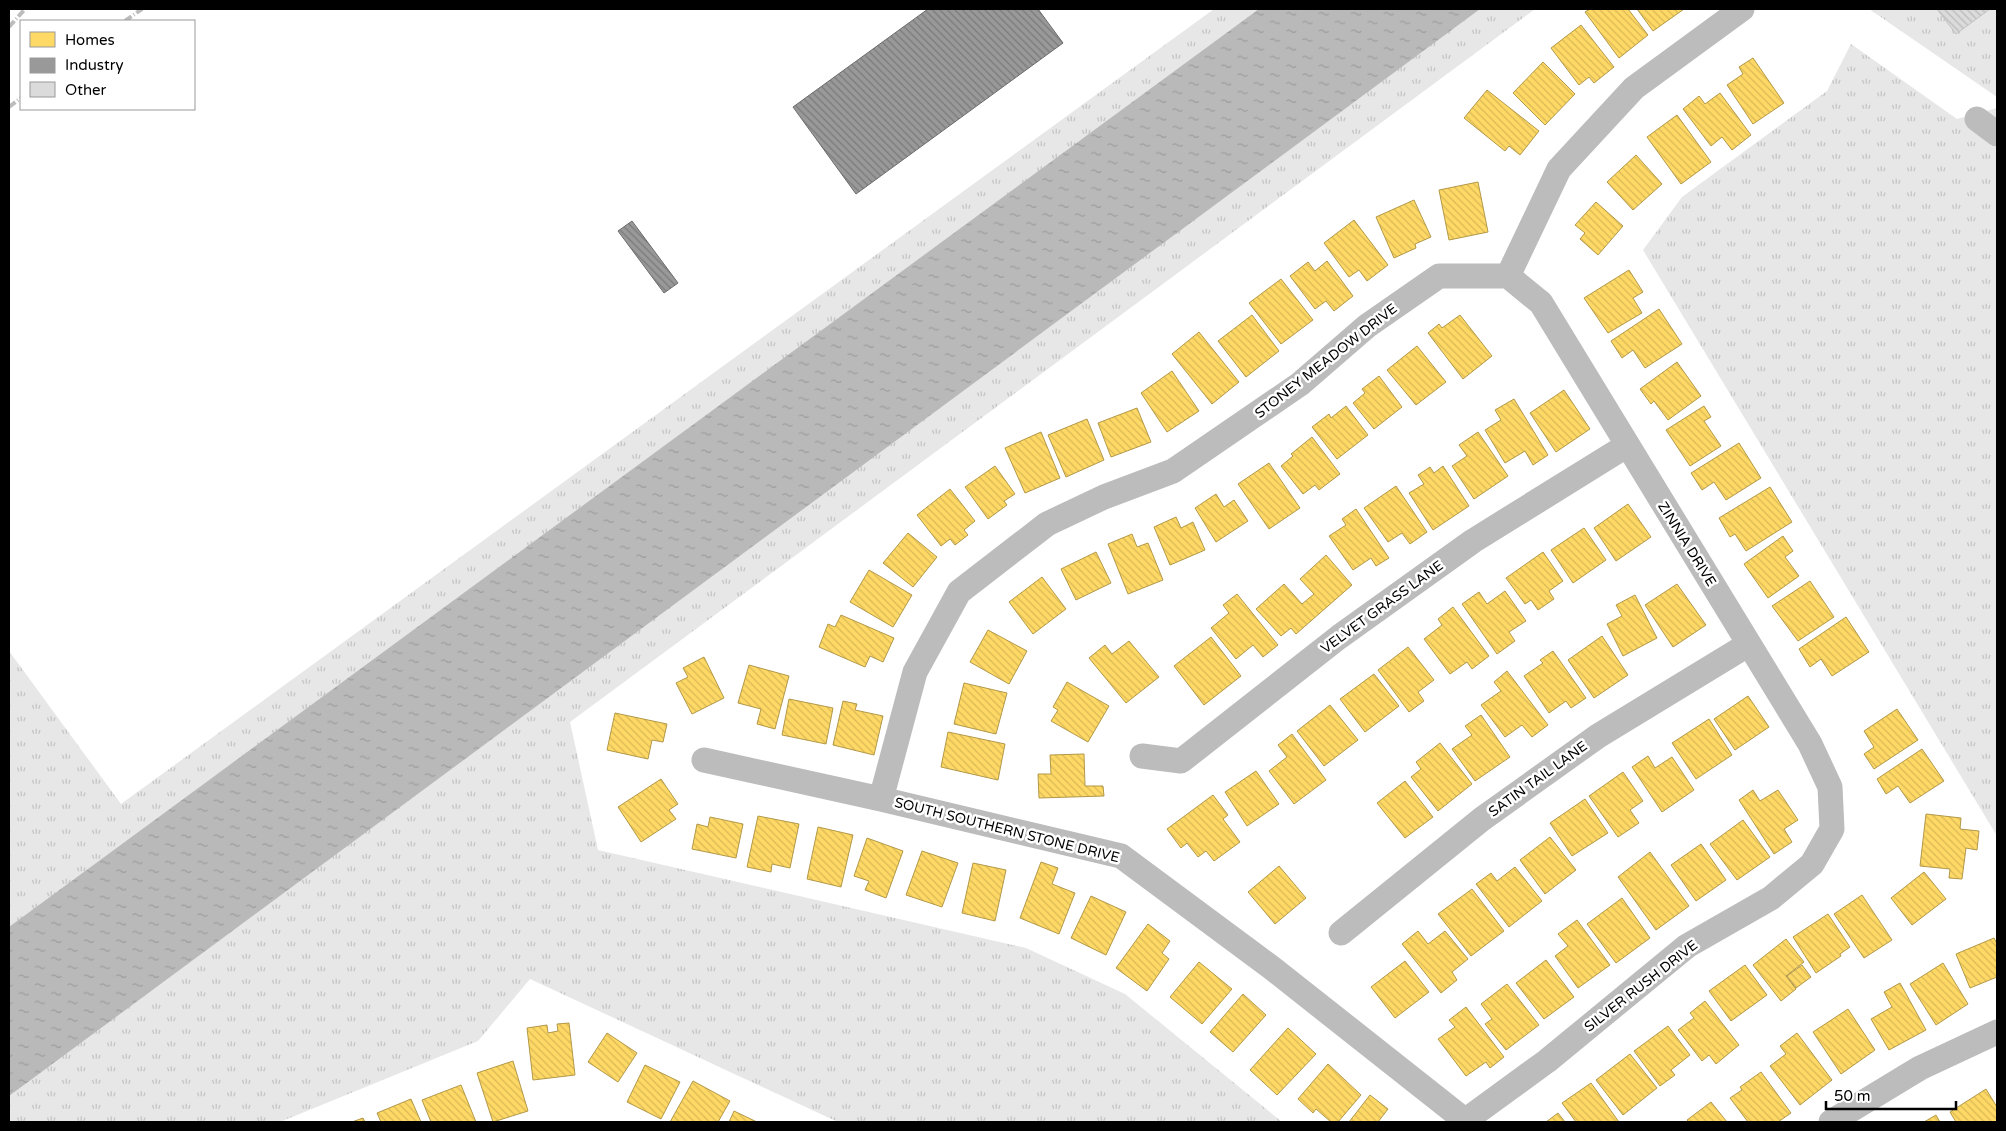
<svg xmlns="http://www.w3.org/2000/svg" width="2006" height="1131" font-family="'Varela Round',sans-serif">
  <style>
    .grass { fill: url(#grass-tufts) }
    .water { fill: url(#water-ripples) }
    .homes { fill: url(#homes-back-hatch); stroke: #b29847 }
    .industry { fill: url(#industry-back-hatch); stroke: #6b6b6b }
    .building { fill: url(#building-back-hatch); stroke: #c2c2c2 }
    .lines { fill: none; stroke-linecap: round; stroke-linejoin: round }
    .minor { stroke: #bcbcbc; stroke-width: 25 }
    .rail { stroke: #bcbcbc; stroke-width: 4; stroke-dasharray: 8 2.5 1 2.5; stroke-linecap: butt }
    .labels { text-anchor: middle; dominant-baseline: central; stroke-width: 5; stroke-linejoin: round; paint-order: stroke }
    .street-label { font-size: 14px; fill: #000; stroke: #fff }
  </style>
  <defs>
    <pattern id="grass-tufts" width="24" height="20" patternUnits="userSpaceOnUse" patternTransform="scale(1.25)"><rect width="24" height="20" fill="#e7e7e7"/><path d="M3 7l-1-3M5 7V3M7 7l1-3M15 17l-1-3M17 17v-4M19 17l1-3" fill="none" stroke="#c4c4c4"/></pattern>
    <pattern id="water-ripples" width="26" height="14" patternUnits="userSpaceOnUse" patternTransform="scale(1.25)"><rect width="26" height="14" fill="#b9b9b9"/><path d="M2 4q2-2 4 0t4 0M15 11q2-2 4 0t4 0" fill="none" stroke="#9d9d9d"/></pattern>
    <pattern id="homes-back-hatch" width="6" height="6" patternUnits="userSpaceOnUse" patternTransform="scale(1.25)"><rect width="6" height="6" fill="#ffd966"/><path d="M-1 5l2 2M0 0l6 6M5-1l2 2" fill="none" stroke="#d9b857"/></pattern>
    <pattern id="industry-back-hatch" width="6" height="6" patternUnits="userSpaceOnUse" patternTransform="scale(1.25)"><rect width="6" height="6" fill="#999"/><path d="M-1 5l2 2M0 0l6 6M5-1l2 2" fill="none" stroke="#7a7a7a"/></pattern>
    <pattern id="building-back-hatch" width="6" height="6" patternUnits="userSpaceOnUse" patternTransform="scale(1.25)"><rect width="6" height="6" fill="#dbdbdb"/><path d="M-1 5l2 2M0 0l6 6M5-1l2 2" fill="none" stroke="#bababa"/></pattern>
  </defs>
  <rect width="100%" height="100%" fill="#fff"/>
  <path class="grass" d="M1214 9H1535L570 722 598 850 1026 948 1125 994 1282 1122H838L530 979 478 1041 280 1122H9V651L121 804Z
    M1869 9H1997V97Z
    M1851 44 1957 119 1997 108V119L1969 128 1997 148V836L1643 250 1682 197 1827 91Z"/>
  <path class="water" d="M1259 9H1480L9 1096V927Z"/>
  <path class="homes" d="M1590 9H1628L1648 35 1619 58 1585 12Z
    M1637 9H1684L1653 31Z
    M1581 25 1614 67 1594 83 1589 77 1579 85 1551 48Z
    M1753 58 1784 103 1753 124 1727 85 1743 74 1739 67Z
    M1543 62 1575 94 1545 125 1513 93Z
    M1487 90 1539 131 1520 155 1509 146 1505 151 1464 118Z
    M1720 93 1751 135 1732 150 1722 137 1711 146 1683 109 1699 96 1705 104Z
    M1677 115 1711 162 1681 184 1647 137Z
    M1636 155 1662 184 1633 210 1607 182Z
    M1478 182 1488 232 1449 240 1439 190Z
    M1414 200 1431 237 1415 244 1416 248 1394 258 1376 217Z
    M1596 202 1623 226 1598 255 1580 239 1585 233 1575 225Z
    M1354 220 1388 265 1367 281 1359 270 1349 277 1324 243Z
    M1327 261 1353 296 1334 311 1326 301 1315 309 1290 276 1308 262 1315 271Z
    M1629 270 1643 292 1633 298 1642 313 1608 333 1584 298Z
    M1281 279 1313 320 1281 344 1249 303Z
    M1659 309 1682 344 1645 368 1633 350 1622 358 1611 341Z
    M1252 315 1279 351 1246 377 1218 341Z
    M1460 315 1492 356 1463 379 1428 333 1439 324 1442 328Z
    M1199 332 1239 382 1212 404 1172 354Z
    M1417 346 1446 382 1416 405 1387 370Z
    M1677 362 1701 396 1668 420 1654 401 1651 404 1640 389Z
    M1172 371 1199 411 1167 432 1141 393Z
    M1379 376 1402 407 1374 429 1353 403 1365 393 1362 389Z
    M1564 390 1590 429 1556 452 1530 413Z
    M1514 399 1548 455 1533 465 1525 451 1505 463 1485 430 1501 420 1495 410Z
    M1346 406 1368 435 1337 459 1312 427 1329 414 1331 418Z
    M1704 406 1711 417 1704 421 1721 446 1690 466 1666 430Z
    M1137 408 1151 442 1111 457 1098 423Z
    M1087 419 1104 460 1066 477 1048 435Z
    M1041 432 1060 478 1025 493 1005 448Z
    M1478 432 1508 476 1474 499 1452 466 1467 456 1459 445Z
    M1312 437 1340 474 1319 490 1315 485 1303 494 1281 466 1293 456 1291 454Z
    M1739 443 1761 478 1726 500 1714 482 1702 490 1691 473Z
    M1269 463 1300 508 1269 529 1238 484Z
    M995 466 1015 494 1004 501 1007 505 988 519 965 487Z
    M1443 466 1469 506 1433 530 1409 493 1424 484 1418 475 1430 467 1434 473Z
    M1396 486 1427 532 1410 544 1402 533 1388 542 1364 508Z
    M1770 487 1792 522 1746 551 1735 534 1730 537 1719 518Z
    M950 489 975 521 964 530 968 535 955 545 950 539 941 546 917 515Z
    M1216 494 1224 507 1234 500 1248 521 1216 542 1195 508Z
    M1628 504 1651 537 1616 561 1594 528Z
    M1356 509 1389 558 1376 566 1371 558 1353 570 1329 536 1346 525 1342 519Z
    M1176 517 1181 528 1193 522 1205 550 1170 565 1154 527Z
    M1584 528 1606 560 1573 583 1551 550Z
    M908 533 937 557 913 587 883 563Z
    M1132 534 1137 547 1148 543 1163 580 1128 594 1108 544Z
    M1783 536 1793 551 1785 557 1799 576 1768 598 1744 564Z
    M1096 552 1111 583 1076 600 1061 569Z
    M1543 552 1563 581 1549 591 1554 599 1538 610 1531 600 1525 604 1506 578Z
    M1326 555 1352 585 1296 634 1291 628 1281 636 1256 609 1284 584 1302 604 1314 594 1300 579Z
    M869 570 912 595 893 627 850 602Z
    M1042 577 1066 609 1033 634 1009 602Z
    M1810 581 1834 617 1798 641 1772 606Z
    M1677 584 1706 625 1673 647 1645 605Z
    M1505 591 1526 621 1509 632 1515 641 1497 654 1462 604 1479 592 1487 604Z
    M1237 594 1278 645 1263 657 1253 645 1236 659 1211 628 1229 613 1223 605Z
    M1635 595 1657 638 1623 656 1607 624 1622 616 1616 605Z
    M1453 607 1489 656 1472 669 1467 662 1450 674 1424 639 1442 625 1438 619Z
    M841 615 894 638 883 662 870 656 865 667 819 647 828 624 835 627Z
    M1846 617 1869 652 1832 676 1821 659 1810 667 1799 649Z
    M988 630 1027 651 1009 684 970 662Z
    M1602 636 1628 675 1594 698 1568 660Z
    M1211 637 1241 676 1204 705 1174 666Z
    M1129 641 1159 677 1126 703 1089 658 1105 645 1112 654Z
    M1408 647 1434 680 1418 692 1424 701 1409 712 1378 670Z
    M1553 651 1586 698 1571 708 1566 701 1549 713 1524 676 1543 663 1540 660Z
    M704 657 724 698 692 714 676 683 688 677 683 668Z
    M749 665 789 676 775 729 757 724 761 709 738 703Z
    M1507 671 1548 725 1532 737 1522 725 1505 737 1481 705 1501 691 1494 682Z
    M1374 674 1399 706 1365 732 1340 699Z
    M1067 682 1109 706 1088 742 1051 721 1058 710 1053 707Z
    M964 683 1007 693 996 734 954 724Z
    M1748 696 1769 727 1735 750 1714 719Z
    M789 699 833 708 826 744 782 735Z
    M843 701 857 704 855 710 883 716 874 755 833 745Z
    M1330 705 1358 740 1324 766 1297 731Z
    M1897 709 1918 740 1874 769 1864 754 1874 747 1864 731Z
    M615 713 667 724 663 742 652 740 648 759 607 750Z
    M1481 715 1510 757 1475 781 1452 749 1472 735 1465 726Z
    M1709 719 1732 755 1696 779 1672 743Z
    M948 732 1005 744 998 780 941 767Z
    M1292 734 1326 780 1294 804 1269 771 1287 757 1278 745Z
    M1440 743 1472 784 1438 811 1411 777 1421 769 1416 762Z
    M1922 749 1944 781 1910 803 1898 786 1886 794 1877 779Z
    M1084 754 1085 786H1103L1104 796 1039 798 1038 774H1051L1050 755Z
    M1648 756 1655 768 1672 757 1694 790 1662 812 1632 767Z
    M1256 771 1279 804 1247 826 1225 792Z
    M1623 772 1643 801 1630 810 1639 823 1618 837 1589 796Z
    M661 779 678 804 669 810 676 819 641 842 618 807Z
    M1405 781 1433 817 1405 838 1377 803Z
    M1753 790 1760 801 1778 790 1798 820 1784 829 1792 842 1774 854 1739 800Z
    M1213 795 1228 815 1223 819 1240 842 1214 861 1206 851 1198 857 1187 843 1181 848 1167 829Z
    M1585 799 1608 833 1572 856 1550 823Z
    M1926 814 1961 818 1960 829 1979 831 1977 850 1966 848 1962 879 1949 878 1950 869 1920 866Z
    M758 816 799 824 790 868 772 864 771 872 747 867Z
    M710 817 743 824 736 858 692 849 697 824 708 827Z
    M1743 820 1770 857 1737 880 1710 844Z
    M818 827 853 835 841 887 807 879Z
    M1550 837 1576 870 1545 894 1520 860Z
    M867 838 903 851 886 898 865 890 869 881 854 876Z
    M1701 844 1726 880 1696 901 1671 865Z
    M922 851 958 863 942 907 906 895Z
    M1650 852 1689 906 1656 930 1618 877Z
    M1041 862 1058 868 1052 884 1075 893 1059 934 1020 918Z
    M973 863 1006 870 995 921 962 913Z
    M1279 866 1306 898 1275 924 1248 892Z
    M1515 867 1542 901 1509 927 1476 884 1491 873 1497 881Z
    M1924 872 1946 899 1912 925 1891 898Z
    M1472 889 1504 931 1471 956 1438 914Z
    M1862 895 1892 940 1864 958 1834 914Z
    M1091 896 1126 912 1106 955 1071 938Z
    M1622 898 1650 938 1616 963 1587 924Z
    M1828 914 1850 947 1840 954 1841 956 1816 973 1793 937Z
    M1577 920 1610 965 1578 988 1555 956 1568 946 1558 934Z
    M1148 924 1170 941 1162 953 1169 959 1147 991 1116 968Z
    M1418 931 1428 944 1445 931 1468 959 1452 972 1457 980 1441 993 1402 944Z
    M1994 938 1997 944V977L1970 988 1956 954Z
    M1786 939 1804 962 1786 976 1796 989 1781 1001 1753 965Z
    M1546 960 1574 997 1544 1019 1516 983Z
    M1405 961 1429 992 1395 1018 1371 987Z
    M1199 962 1232 989 1202 1024 1170 997Z
    M1943 963 1968 1004 1936 1025 1910 984Z
    M1745 965 1767 995 1731 1021 1709 991Z
    M1802 965 1811 977 1796 988 1787 976Z
    M1900 983 1926 1030 1889 1050 1871 1019 1892 1007 1884 992Z
    M1507 984 1539 1025 1506 1050 1485 1024 1492 1019 1481 1004Z
    M1243 994 1266 1015 1233 1052 1210 1032Z
    M1705 1001 1739 1045 1716 1064 1709 1055 1702 1061 1678 1030 1694 1018 1690 1013Z
    M1466 1007 1504 1057 1490 1068 1486 1062 1466 1076 1438 1039 1455 1027 1449 1020Z
    M1848 1009 1875 1050 1841 1074 1813 1032Z
    M569 1023 575 1075 533 1080 527 1028 547 1025 548 1033 558 1031 557 1024Z
    M1668 1026 1690 1055 1671 1070 1675 1075 1660 1086 1634 1051Z
    M1288 1028 1316 1054 1277 1095 1250 1070Z
    M607 1033 637 1053 618 1082 588 1062Z
    M1797 1033 1832 1080 1800 1105 1770 1066 1786 1054 1780 1046Z
    M1630 1054 1657 1088 1623 1115 1596 1080Z
    M513 1061 528 1111 493 1122 477 1073Z
    M1328 1064 1361 1095 1338 1122H1331L1316 1109 1313 1113 1298 1099Z
    M645 1065 680 1082 661 1119 627 1102Z
    M1761 1072 1791 1113 1778 1122H1748L1730 1098 1742 1090 1740 1087Z
    M693 1081 730 1101 718 1122H670Z
    M1591 1083 1619 1122H1576L1562 1103Z
    M461 1085 476 1122H431L422 1100Z
    M1986 1089 1997 1107V1122H1956L1950 1112Z
    M1370 1095 1388 1109 1378 1122H1349Z
    M411 1099 421 1122H381L377 1113Z
    M1711 1102 1727 1122H1689L1687 1120Z
    M734 1111 757 1122H729Z
    M1558 1113 1565 1122H1546Z
    M1936 1115 1940 1122H1924Z
    M363 1118 365 1122H352Z"/>
  <path class="industry" d="M928 9H1038L1063 43 856 194 793 107Z
    M632 221 678 283 664 293 618 231Z"/>
  <path class="building" d="M1937 9H1990L1956 34Z"/>
  <g class="lines">
    <path class="minor" d="M1977 119 1997 134
      M1508 276 1559 169 1634 88 1742 9
      M1142 756 1181 761 1339 637 1473 541 1626 446
      M704 760 881 799 1121 856 1272 968 1467 1122
      M881 799 915 672 959 592 1047 524 1104 497 1173 471 1300 384 1367 326 1439 276H1508
      M1341 933 1482 819 1598 736 1749 644
      M1466 1120 1547 1061 1687 946 1771 898 1812 864 1832 829 1830 787 1810 744 1541 303 1508 276
      M1831 1122 1920 1068 1997 1032"/>
    <path class="rail" d="M125 21 142 9
      M9 27 25 9
      M9 107 21 98"/>
  </g>
  <g class="labels">
    <g class="street-label">
      <text transform="translate(1326 361) rotate(-38)">STONEY MEADOW DRIVE</text>
      <text transform="translate(1687 544) rotate(58)">ZINNIA DRIVE</text>
      <text transform="translate(1382 607) rotate(-36)">VELVET GRASS LANE</text>
      <text transform="translate(1538 779) rotate(-36)">SATIN TAIL LANE</text>
      <text transform="translate(1007 830) rotate(14)">SOUTH SOUTHERN STONE DRIVE</text>
      <text transform="translate(1641 986) rotate(-38)">SILVER RUSH DRIVE</text>
    </g>
  </g>
  <rect width="2006" height="1131" fill="none" stroke="#000000" stroke-width="20"/>
  <rect x="20" y="20" width="175" height="90" fill="#ffffff" stroke="#999999"/>
  <rect x="30" y="32" width="25" height="15" fill="#ffd966" stroke="#999999"/>
  <text x="65" y="45" font-size="15" fill="#000000">Homes</text>
  <rect x="30" y="58" width="25" height="15" fill="#999999" stroke="#999999"/>
  <text x="65" y="70" font-size="15" fill="#000000">Industry</text>
  <rect x="30" y="82" width="25" height="15" fill="#dbdbdb" stroke="#999999"/>
  <text x="65" y="95" font-size="15" fill="#000000">Other</text>
  <path d="M1826 1101v8h130v-8" fill="none" stroke="#000000" stroke-width="2.5"/>
  <text x="1834" y="1101" font-size="15" fill="#000000" stroke="#ffffff" stroke-width="4" paint-order="stroke">50 m</text>
</svg>
